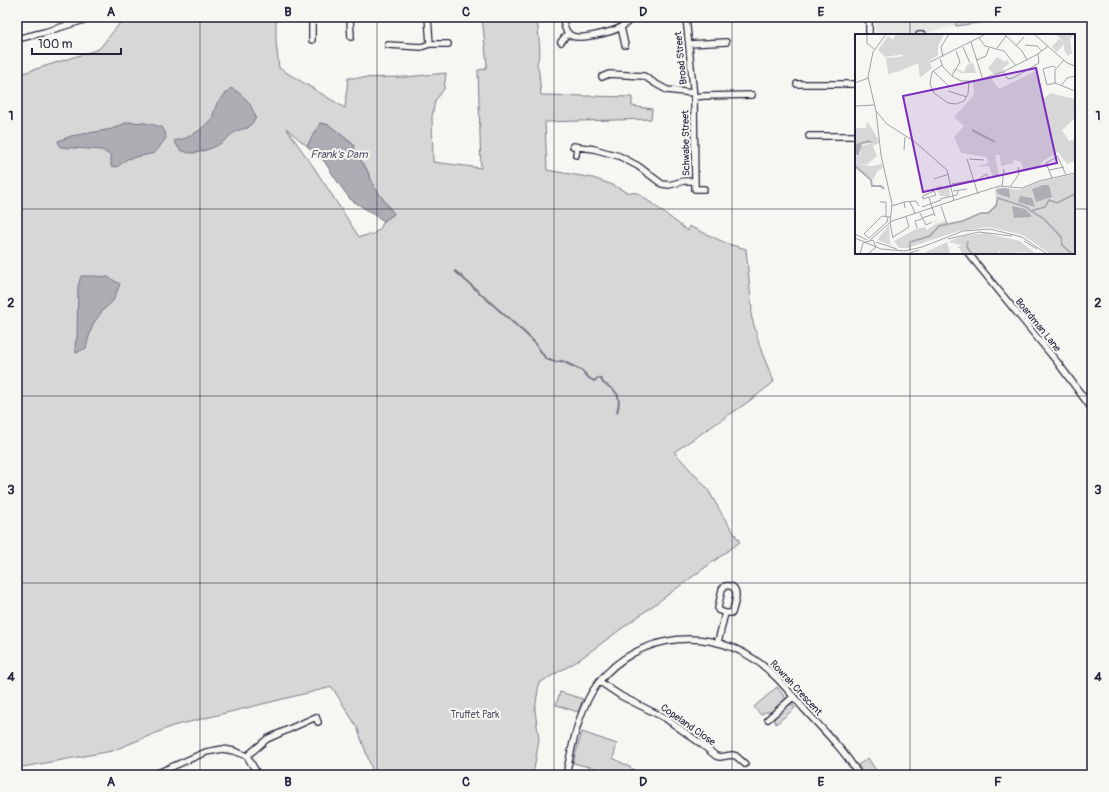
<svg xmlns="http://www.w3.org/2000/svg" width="1109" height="792" font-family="Pangolin,sans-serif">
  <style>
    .built { fill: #e6e6e4 }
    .green { fill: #d7d7d7; stroke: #7c7c89; fill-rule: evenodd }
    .water { fill: #adadb3; stroke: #757583 }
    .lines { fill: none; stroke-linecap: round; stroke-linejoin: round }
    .stream { stroke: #757583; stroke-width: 2 }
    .minor-casing { stroke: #22223b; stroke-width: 8 }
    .minor { stroke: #f6f6f2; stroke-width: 5.5 }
    .grid { fill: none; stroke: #22223b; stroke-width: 1; stroke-opacity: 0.55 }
    .labels { text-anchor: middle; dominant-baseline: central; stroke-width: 4; stroke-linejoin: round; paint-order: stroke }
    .street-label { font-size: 10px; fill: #22223b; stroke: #f6f6f2 }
    .park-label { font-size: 10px; fill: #4f4f62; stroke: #f6f6f2 }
    .water-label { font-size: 11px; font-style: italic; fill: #535365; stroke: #f6f6f2 }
    .inset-river { fill: none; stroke: #adadb3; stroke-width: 2 }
    .inset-road { fill: none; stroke: #a1a1a9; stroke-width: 1 }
    .view { fill: #7b2cbf; fill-opacity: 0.15; stroke: #7b2cbf; stroke-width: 2 }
    .inset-edge { fill: none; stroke: #22223b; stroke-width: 2 }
    .neatline { fill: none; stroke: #22223b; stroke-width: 1.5 }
    .grid-label { font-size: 13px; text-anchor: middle; font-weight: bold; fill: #22223b }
  </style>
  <rect width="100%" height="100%" fill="#f6f6f2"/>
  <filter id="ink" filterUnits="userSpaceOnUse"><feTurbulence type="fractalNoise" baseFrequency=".025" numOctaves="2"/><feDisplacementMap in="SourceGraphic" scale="8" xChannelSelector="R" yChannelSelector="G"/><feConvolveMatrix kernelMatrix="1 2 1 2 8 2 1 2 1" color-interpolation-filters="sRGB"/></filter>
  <g filter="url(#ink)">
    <path class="built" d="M875 17H954L955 26 926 33 907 35H875Z"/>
    <path class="green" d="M125 17H276V42L279 68 345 108 348 78 406 77 446 73 444 89 435 101 432 116 433 162 481 168 478 70 485 69 487 65 482 17H537L540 51 537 64 539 73 541 95 632 97V106L652 109 651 119 545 122 547 170 593 178 613 185 626 192 638 193 688 231 689 226 728 244 746 249 752 310 751 315 762 353 774 382 748 402 674 452 707 488 723 516 740 542 576 662 539 683 535 710 539 740 533 775H374L357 727 332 687 173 726 112 751 17 768V75L99 49ZM321 123 329 125 354 145 355 152 366 168 375 188 394 214 384 221 380 229 373 234 359 237 315 169 286 128 307 146Z
      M955 17H998L999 20 956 26Z
      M777 687 787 700C781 705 774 714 765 712L761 715 754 707Z
      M560 692 583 699 578 712 556 705Z
      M792 704 795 708 776 724 774 719C778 712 783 706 792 704Z
      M582 732 617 744 613 758 642 774 641 775H597L598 769 573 763Z
      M868 758 879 775H863L858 765Z"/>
    <path class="water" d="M231 88C246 96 250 102 256 118L248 128C237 129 232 134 224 141 217 147 200 153 192 153 188 153 183 151 180 150L174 141 186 138 200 130 212 118 217 103Z
      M128 122 146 123 162 127 165 132 166 138 155 153 127 159 117 167 111 166V156L102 150 60 147 58 141 71 136 112 129Z
      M320 123 329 125 354 145 355 152 366 168 375 188 394 214 384 221 350 199 339 184 324 161 307 146Z
      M81 276H92L108 277 120 284 113 301 103 310 93 324 88 340 86 348 76 353 75 344 77 337 78 286Z"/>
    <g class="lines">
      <path class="stream" d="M455 271 526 334 535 343 546 359 556 362 562 361 581 370 589 378 594 381 598 378 601 379 603 383C617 391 622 395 617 412"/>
      <g class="minor-casing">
        <path id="minor" d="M346 17 350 19 351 37
          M428 17 430 44
          M563 17C563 23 565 33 572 36 580 40 613 32 621 27 625 25 629 20 633 17
          M686 17 694 97 695 189H704
          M621 27 625 45
          M869 35V17
          M919 35H923
          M17 39 45 32 84 20 85 17
          M312 40V17
          M561 42 568 33
          M689 44 726 42
          M388 45 421 47 430 44H448
          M602 77 609 74 644 76 656 84 667 90 693 93
          M797 84H856
          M694 97 704 96 752 95
          M809 136H856
          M573 146 594 149 619 156 638 166 662 184 669 185 684 181H695
          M576 155 577 147
          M968 253 1058 363 1092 409
          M718 642 725 613H732C735 603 742 584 725 586L722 589 718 608V610L725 613
          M600 682 621 696 665 718 700 743 716 756 720 757 732 755 736 756 745 764
          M768 719 793 697
          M247 756 267 739 316 717 318 722
          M153 775 206 752 223 749 234 751 247 756 258 775
          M566 775C572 747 577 717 592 692 626 637 701 623 754 659 774 672 789 692 805 710 824 731 845 751 859 775"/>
      </g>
      <use href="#minor" class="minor"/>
    </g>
  </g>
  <path class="grid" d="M200 17V775M377 17V775M554 17V775M732 17V775M910 17V35M17 209H856M1074 209H1092M910 253V775M17 396H1092M17 583H1092"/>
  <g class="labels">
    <g class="street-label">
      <text transform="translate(681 58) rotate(-96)">Broad Street</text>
      <text transform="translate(686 143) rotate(-91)">Schwabe Street</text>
      <text transform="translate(1038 325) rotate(51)">Boardman Lane</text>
      <text transform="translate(796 688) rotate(47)">Rowrah Crescent</text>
      <text transform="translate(688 725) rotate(35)">Copeland Close</text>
    </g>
    <g class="park-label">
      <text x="475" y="715">Truffet Park</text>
    </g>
    <g class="water-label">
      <text x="339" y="154">Frank's Dam</text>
    </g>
  </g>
  <g transform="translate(855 34)">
    <rect width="220" height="220" fill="#f6f6f2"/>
    <path d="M41 0H89L83 12V21L74 27 77 34 65 44 63 29 45 37 33 40 31 24 45 23 50 20 30 23 23 16 33 2 38 6ZM201 0H220L215 5 217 19 213 22 209 16V10L202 18 197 13 204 5 209 9ZM142 23 150 28 153 26 154 30 148 34 149 37 140 41 133 34ZM118 29 121 39H106L101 36 96 40 100 34 109 38 112 31ZM181 37 189 65 195 59 220 65V84L207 96 214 107 220 105V127L212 130 203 118 189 126 182 134 168 135 166 128 158 125V129L146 132 145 121H140L144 142 138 144 134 132 121 133 133 129 132 123 106 119 99 103 109 92 99 83 119 61 118 48 136 44 144 55ZM12 87 23 105 24 109 18 112 22 122 11 131 5 129 9 131 17 132 27 130 28 134 23 136 18 146 0 133V127L5 129 0 126V121L3 122 6 119 5 112 17 109 13 106 0 112V94H11ZM220 140V220H195L168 201 134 193 104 197 55 213 57 207 76 202 82 193 107 188 135 177 141 169 140 155 143 153 164 156 183 148ZM86 151 88 155 94 153 95 163 85 162 81 153ZM81 186H84L80 187 82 190 90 187 92 190 81 193 75 202 55 207 54 214H44L39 207 61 195 70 193 72 196 81 190 79 187ZM34 191 35 209 38 212 22 206ZM130 199 165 207 181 220 170 218 145 220V216L143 220H107L105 215 102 213 107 211 93 208 107 202ZM92 208 95 218 93 220H56H67Z" fill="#d7d7d7"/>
    <path d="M13 106 19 108 7 110 4 121H0L1 110ZM188 151H194L197 163 181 168 177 155ZM149 154 154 155 155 164 143 160 141 156ZM165 162 177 164 180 173 163 168ZM157 172 170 175 176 181V183L159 184Z" fill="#adadb3"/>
    <path class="inset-river" d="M117 96 140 108M0 132 16 146 17 152H26L29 155M176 177 189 185 206 203 207 211 217 220M113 207 112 213 117 220M55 217V208L75 202 84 192 108 187 126 179H133L141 172 143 164 171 173 176 177 190 173 194 166 202 169 220 160"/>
    <path class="inset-road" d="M12 0V9L19 15M31 0 18 18 13 43 21 77 26 121 37 170 35 189M149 0 167 17 172 26M179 0 212 29 220 32M124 4 130 12 149 17 161 32M116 8 128 46M170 11 182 12 187 17M161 12 169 3M108 13 115 29M142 14 151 2M88 23 86 13 94 0M85 25 88 33 97 42 106 47H120L148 38 183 20 193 12M122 26 131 22 134 14M209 26 200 36V49L220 57M75 28 131 0M87 31 77 38 75 50 79 59 93 69 101 70 109 67 113 60 114 47M78 37 94 52M148 38 153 45 158 44 184 29 183 20M97 42 105 28 101 17M0 49 13 44M200 49 192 51 188 35 198 32 201 34M206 52 212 44 220 42M93 57 112 63M0 72 20 71M21 77 32 90 60 108 92 136 99 167M49 116 50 103M202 121 211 141M112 125 123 160M114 125 129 126M194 136 209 133M197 144 191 129 202 123M79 145 94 140M120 148 131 140 134 144M97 150 119 146M147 152 149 135M155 153 164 140 163 133M78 154 79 157 68 162V165L81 161 79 157M98 157 112 155M74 164 80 182M85 165 102 161 103 157M25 168H31V183M49 168 61 167 64 172M55 168 60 179M37 172 49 168 50 174M86 172 92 190M67 173 86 166M65 179 71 191 77 188M33 183 32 188 14 204 9 200 27 182 33 183H35M67 184 79 180M35 189 38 204M62 194 60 187 67 185M0 200 12 206M38 203 54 193 51 183M0 204 26 215 50 217 67 213 108 197 135 195 167 203 192 220M93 205 124 198 157 202M15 206 37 187 100 166 144 152 167 154 184 147 220 139M169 207 182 215M21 208 42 215M5 220 8 209 18 206 21 213 13 220M51 220 64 216"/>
    <path class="view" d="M181 34 202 129 68 158 48 62Z"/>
    <rect width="220" height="220" class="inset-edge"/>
  </g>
  <rect width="1109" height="792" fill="none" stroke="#f6f6f2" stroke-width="44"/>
  <path d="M32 48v6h89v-6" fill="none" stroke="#22223b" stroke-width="2"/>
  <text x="38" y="48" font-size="12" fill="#22223b" stroke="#f6f6f2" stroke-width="3" paint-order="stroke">100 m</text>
  <rect x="22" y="22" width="1065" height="748" class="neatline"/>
  <g class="grid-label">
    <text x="111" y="16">A</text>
    <text x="288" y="16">B</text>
    <text x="466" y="16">C</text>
    <text x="643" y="16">D</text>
    <text x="821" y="16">E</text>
    <text x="998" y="16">F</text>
    <text x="11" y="120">1</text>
    <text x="1098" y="120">1</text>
    <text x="11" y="307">2</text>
    <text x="1098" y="307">2</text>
    <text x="11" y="494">3</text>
    <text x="1098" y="494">3</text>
    <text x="11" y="681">4</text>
    <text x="1098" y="681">4</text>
    <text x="111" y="786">A</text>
    <text x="288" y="786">B</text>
    <text x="466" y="786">C</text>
    <text x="643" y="786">D</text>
    <text x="821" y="786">E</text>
    <text x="998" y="786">F</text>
  </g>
</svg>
